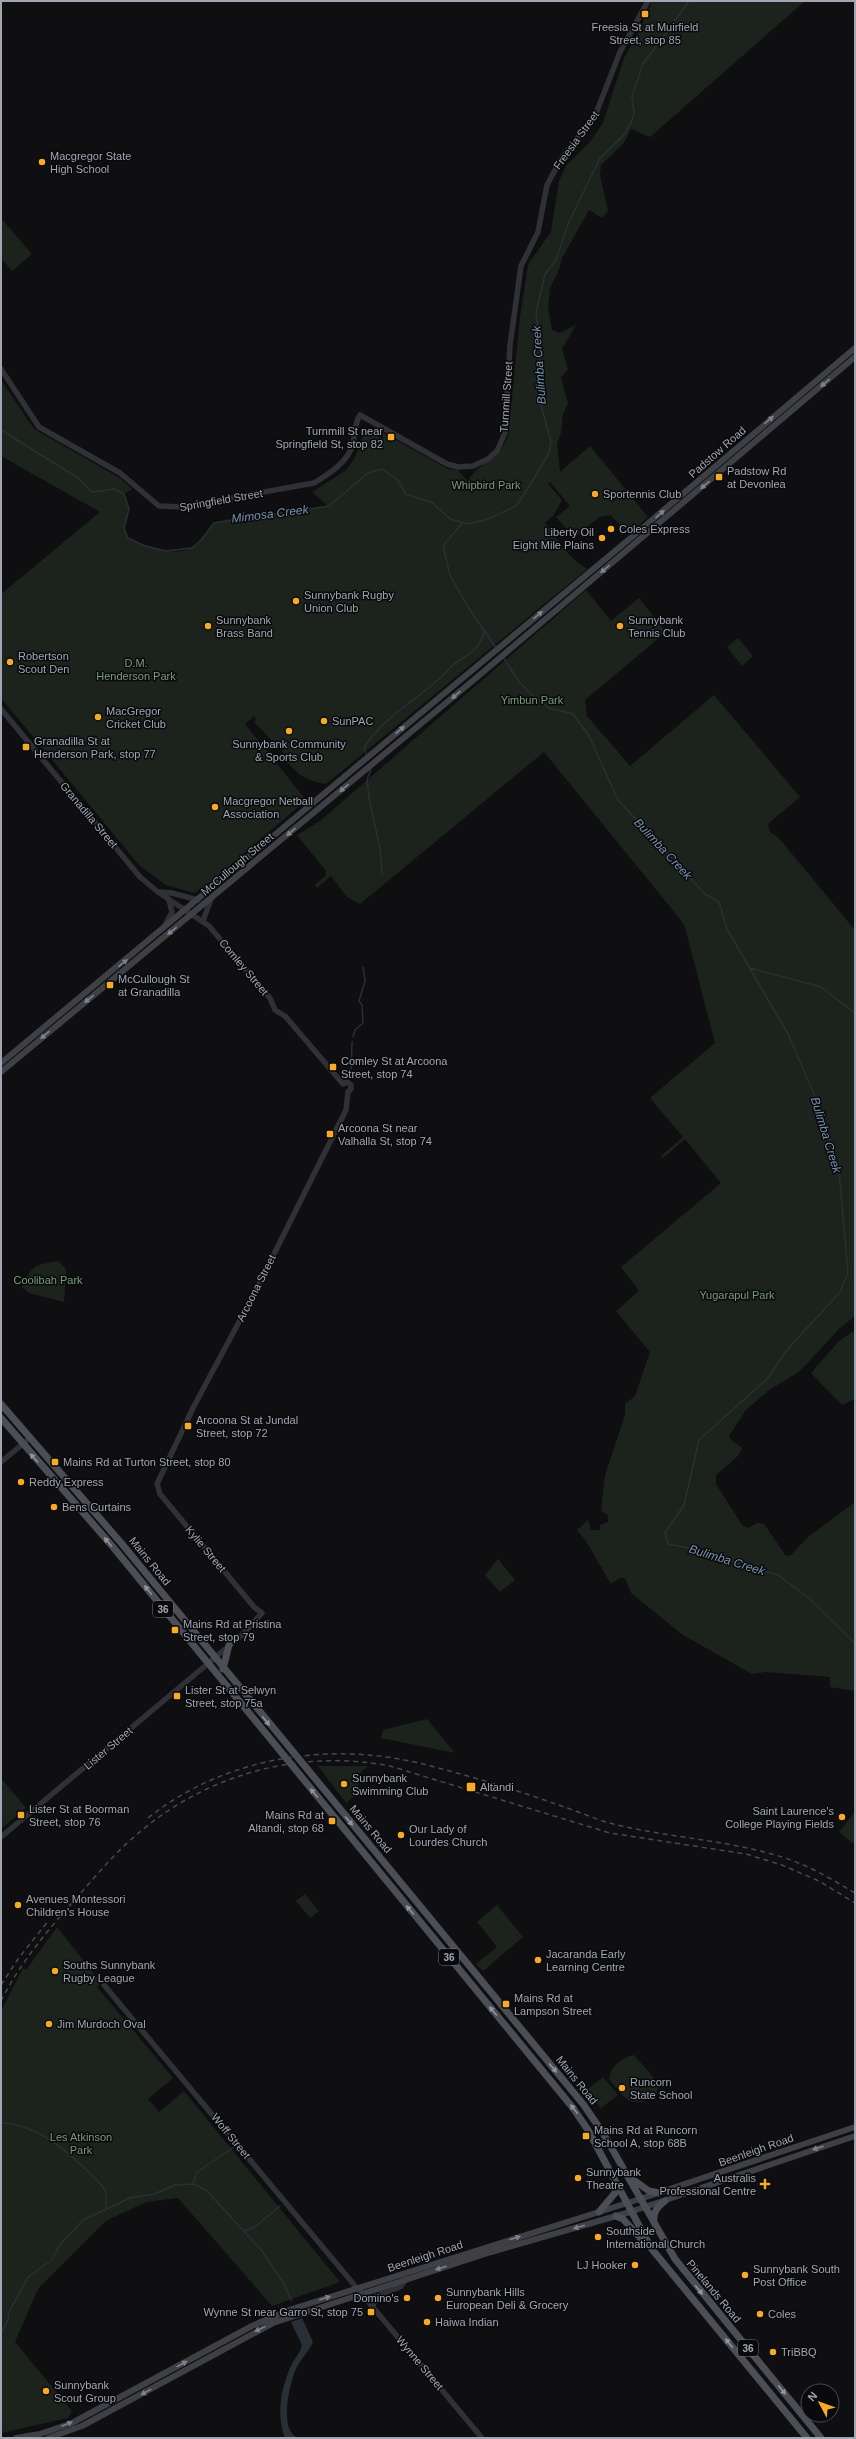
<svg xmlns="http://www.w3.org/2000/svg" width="856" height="2439" font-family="Arial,sans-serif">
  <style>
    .green { fill: #1c231c }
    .water { fill: #283036 }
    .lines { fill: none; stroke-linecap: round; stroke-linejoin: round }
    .stream { stroke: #283036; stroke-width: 1.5 }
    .tertiary { stroke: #303136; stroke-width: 5.5 }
    .secondary { stroke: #3e4046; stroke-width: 6 }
    .primary { stroke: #4c4e55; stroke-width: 7 }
    .rail { stroke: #47494f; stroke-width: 1.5; stroke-dasharray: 5 4; stroke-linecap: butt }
    .oneway { fill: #7e828c }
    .oneway2 { fill: #8f949f }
    .poi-dot { fill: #f5ab23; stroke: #0a0a0c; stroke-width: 1.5 }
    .labels { text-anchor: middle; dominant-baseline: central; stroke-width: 3; stroke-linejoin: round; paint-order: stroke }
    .shield { fill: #0a0a0c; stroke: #737780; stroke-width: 1 }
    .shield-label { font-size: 10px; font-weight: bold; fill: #a0a6b2 }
    .poi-label { font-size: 11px; fill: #a0a6b2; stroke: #0a0a0c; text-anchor: start }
    .street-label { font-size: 11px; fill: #a0a6b2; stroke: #0a0a0c }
    .park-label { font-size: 11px; fill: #769e78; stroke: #0a0a0c }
    .water-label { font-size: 12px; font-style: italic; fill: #7595af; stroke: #0a0a0c }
  </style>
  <rect width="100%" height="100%" fill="#0f0f11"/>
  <path class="green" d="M652 1H805L650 137 631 129 624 143 601 165 600 175 608 211 602 218 589 210 562 258 558 272 550 288 548 307 552 330 560 333 576 325 562 349 568 369 561 378 568 403 563 414 561 433 557 444 560 472 590 446 648 517 628 535 611 515 599 517 574 538 556 517 570 506 550 482 548 484 562 500 554 515 545 523C557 538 569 559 587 569L326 784C302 780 297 773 281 755L284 753 274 740 272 741 254 722 256 719 254 716 245 724 306 800 205 887 194 893 166 885 140 866 1 698V594L100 512 1 456V380L34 429 120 478 132 489 124 494 129 509 124 528 128 538C148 547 184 562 201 540 208 532 209 524 220 521 244 515 271 514 295 512 306 511 317 507 328 506L312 492 346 470 355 458 365 430 384 439 380 431 448 469 459 470V472L468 481C478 462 497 463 508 437L520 317 527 271 529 263 551 232 559 181 566 166 589 143 603 123 624 58 639 32Z
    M1 218 32 254 12 271 1 258Z
    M586 590 611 621 639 598 666 632 585 700 587 716 630 766 714 695 800 797 768 824 770 832 778 837 855 930V1316L839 1329 800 1371 769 1390 746 1410 729 1436 731 1440 742 1448 738 1456 716 1475V1484L742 1525 749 1528 757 1523 764 1524 786 1556 791 1555 808 1537 855 1502V1691L830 1687V1677L766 1672 752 1674 683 1635 631 1593 625 1578H619L611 1584 586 1541 577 1530 588 1520 591 1530H600V1525L608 1522V1515L601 1511 605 1475 625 1415V1404L635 1396 650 1352 616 1311 639 1291 621 1267 721 1183 685 1139 663 1158 661 1156 683 1137 650 1098 715 1043 685 927 680 919 544 752 360 904 347 897 331 876 317 888 315 885 326 875V871L297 835 320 821Z
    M738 638 753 656 742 666 727 647Z
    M59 1261 66 1270 64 1302 29 1293 22 1287C32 1264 36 1265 59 1261Z
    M855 1330V1399L842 1405 811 1373 839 1341Z
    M498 1559 515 1580 500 1592 485 1575Z
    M427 1719 455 1753 381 1738 383 1730Z
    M318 1766H368L353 1779 362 1790 346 1803Z
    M1 1778 26 1808 1 1829Z
    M855 1812V1845L839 1832Z
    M305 1894 319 1911 310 1918 296 1901Z
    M497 1905 523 1937 483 1971 476 1964 497 1947 477 1922Z
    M57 1927 101 1983 97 1987 173 2078 148 2099 159 2112 184 2091 340 2282 272 2306 178 2198 146 2202 106 2221 38 2289 15 2342 72 2411 68 2418 1 2433V2011L23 1968 26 1970Z
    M634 2055 659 2084 656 2096C631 2110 625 2099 609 2079 611 2066 621 2058 634 2055Z
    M603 2077 618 2095 601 2108 586 2091Z"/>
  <path class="water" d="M302 2318 313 2342C308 2353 299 2361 295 2371 289 2387 279 2430 298 2438H285C276 2414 281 2387 292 2364 295 2358 300 2353 302 2345L291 2322Z"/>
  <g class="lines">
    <path class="stream" d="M1 430 78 478 92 492 114 489 124 494 129 509 124 528 128 538 145 546 166 551 192 548 201 540 214 523 329 506 368 473 382 469 397 479 406 494 433 503 450 519 469 524 488 519 516 506 527 490 549 453 551 442 540 401V358L536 312 545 274 555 262 569 222 600 158 623 136 631 123 634 113 632 97 643 64 689 1
      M463 522 443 546 450 575 468 607 496 648
      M503 657 520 683 533 696 549 708 573 714 589 736 618 800 705 894 719 902 727 929 788 1034 818 1103 839 1171 848 1273 840 1292 786 1351 768 1378 699 1440 684 1505 665 1533 668 1544 705 1551 718 1558 778 1575 809 1598 855 1643
      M367 755 364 748C381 720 412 702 437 681 443 676 448 669 454 664 468 655 481 648 484 631
      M371 769 367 780 369 798 380 848 382 874
      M750 968 821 987 855 1013
      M353 1037 355 1030 363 1023 362 1005 359 1001 365 981 363 967
      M351 1075 352 1042
      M1 2123C41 2124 77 2159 103 2187L106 2193V2209
      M193 2184 197 2172 234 2147
      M244 2231 256 2226 280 2206
      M1 2333 8 2320 9 2312 28 2277 52 2260 59 2246 83 2220 130 2198 154 2194 175 2185 193 2184 206 2190 262 2251 283 2282 292 2301"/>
    <path class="tertiary" d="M1 369 39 427 120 473 159 506 181 507 314 483C329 474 348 462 353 444 355 433 354 425 360 415L447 464 458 467 473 466 488 459 497 451 505 433 510 345 521 266 538 232 547 185 561 159 595 116 620 52 648 1
      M1 709 140 877 158 892 209 926 270 998 275 1010 285 1016 343 1084
      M158 892 172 893 198 900
      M203 921 211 899
      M165 925 172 912 169 900
      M343 1084 347 1082 351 1085V1089L348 1092
      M1 1462 30 1438
      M1 1837 242 1635 262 1613 254 1607 160 1494 157 1484 194 1406 254 1294 346 1110 348 1092
      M104 1985 482 2438
      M373 2306 376 2296 400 2287 406 2279"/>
    <path class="secondary" d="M1 1063 639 531 855 348
      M1 1072 476 678 855 357
      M16 2438 40 2434 72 2423 252 2326 289 2310 640 2199 855 2127
      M48 2438 82 2426 273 2323 491 2252 630 2212 855 2136"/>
    <path class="primary" d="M1 1404 122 1544 583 2104 603 2133 675 2259 821 2438
      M1 1418 113 1547 573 2108 588 2130 651 2248 807 2438
      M223 1669 229 1645
      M628 2176 649 2191 659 2193
      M599 2212 615 2193V2184
      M616 2216 623 2219 642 2240
      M654 2222C653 2212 657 2207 665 2201"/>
    <path class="rail" d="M148 1818C227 1755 335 1740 431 1766 477 1778 523 1792 567 1808 580 1812 593 1818 606 1822 665 1838 727 1839 785 1858 810 1866 833 1880 855 1893
      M1 1985 18 1959 49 1920
      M1 2001C21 1961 49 1929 78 1896 98 1874 117 1850 141 1831 210 1773 302 1749 390 1766L610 1833 746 1854 782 1865 819 1881 855 1903"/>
  </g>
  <defs><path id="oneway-solid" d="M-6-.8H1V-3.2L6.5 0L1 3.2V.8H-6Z"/></defs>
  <g class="oneway">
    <use href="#oneway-solid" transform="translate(825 383) rotate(140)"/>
    <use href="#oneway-solid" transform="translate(769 420) rotate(-40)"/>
    <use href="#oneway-solid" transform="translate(705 485) rotate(140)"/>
    <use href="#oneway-solid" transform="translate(660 514) rotate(-41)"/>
    <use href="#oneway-solid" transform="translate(605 569) rotate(140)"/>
    <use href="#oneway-solid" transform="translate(538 615) rotate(-40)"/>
    <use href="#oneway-solid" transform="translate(456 695) rotate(140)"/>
    <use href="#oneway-solid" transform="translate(400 730) rotate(-40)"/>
    <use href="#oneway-solid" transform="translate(344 788) rotate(140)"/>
    <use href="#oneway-solid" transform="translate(291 832) rotate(140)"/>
    <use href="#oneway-solid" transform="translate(172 931) rotate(141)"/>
    <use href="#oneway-solid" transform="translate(123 963) rotate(-39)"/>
    <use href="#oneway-solid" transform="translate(89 999) rotate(141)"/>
    <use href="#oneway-solid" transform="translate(45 1035) rotate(140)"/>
    <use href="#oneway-solid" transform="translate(818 2148) rotate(162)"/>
    <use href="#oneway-solid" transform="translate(579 2227) rotate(164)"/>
    <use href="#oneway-solid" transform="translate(515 2238) rotate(-18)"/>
    <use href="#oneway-solid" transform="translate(441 2268) rotate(162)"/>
    <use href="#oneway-solid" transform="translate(325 2298) rotate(-18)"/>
    <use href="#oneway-solid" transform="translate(260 2329) rotate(154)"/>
    <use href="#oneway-solid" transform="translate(182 2364) rotate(-29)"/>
    <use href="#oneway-solid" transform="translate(146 2392) rotate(151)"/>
    <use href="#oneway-solid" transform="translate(67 2424) rotate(-22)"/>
  </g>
  <g class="oneway2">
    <use href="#oneway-solid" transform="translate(34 1458) rotate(-132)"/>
    <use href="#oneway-solid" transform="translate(108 1542) rotate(-130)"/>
    <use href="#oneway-solid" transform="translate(148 1590) rotate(-129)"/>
    <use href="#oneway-solid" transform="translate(266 1721) rotate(51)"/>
    <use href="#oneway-solid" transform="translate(314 1793) rotate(-130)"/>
    <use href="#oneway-solid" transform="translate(349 1821) rotate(50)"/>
    <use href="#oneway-solid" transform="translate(410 1910) rotate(-130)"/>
    <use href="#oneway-solid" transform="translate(493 2011) rotate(-130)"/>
    <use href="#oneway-solid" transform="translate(553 2068) rotate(50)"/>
    <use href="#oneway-solid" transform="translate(574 2109) rotate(-128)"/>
    <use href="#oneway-solid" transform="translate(699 2290) rotate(51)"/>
    <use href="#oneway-solid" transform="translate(729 2343) rotate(-129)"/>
    <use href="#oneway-solid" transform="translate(782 2390) rotate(51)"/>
  </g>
  <g class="poi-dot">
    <rect x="641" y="10" width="8" height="8" rx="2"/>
    <circle cx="42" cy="162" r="4"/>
    <rect x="387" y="433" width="8" height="8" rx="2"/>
    <rect x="715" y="473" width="8" height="8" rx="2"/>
    <circle cx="595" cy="494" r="4"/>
    <circle cx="611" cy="529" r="4"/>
    <circle cx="602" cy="538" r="4"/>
    <circle cx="296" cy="601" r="4"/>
    <circle cx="208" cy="626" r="4"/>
    <circle cx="620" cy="626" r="4"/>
    <circle cx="10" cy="662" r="4"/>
    <circle cx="98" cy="717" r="4"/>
    <circle cx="324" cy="721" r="4"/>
    <circle cx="289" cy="731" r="4"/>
    <rect x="22" y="743" width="8" height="8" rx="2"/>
    <circle cx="215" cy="807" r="4"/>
    <rect x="106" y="981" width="8" height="8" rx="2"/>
    <rect x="329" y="1063" width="8" height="8" rx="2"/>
    <rect x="326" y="1130" width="8" height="8" rx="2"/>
    <rect x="184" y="1422" width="8" height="8" rx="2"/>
    <rect x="51" y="1458" width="8" height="8" rx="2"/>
    <circle cx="21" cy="1482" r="4"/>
    <circle cx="54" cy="1507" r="4"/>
    <rect x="171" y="1626" width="8" height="8" rx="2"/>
    <rect x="173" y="1692" width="8" height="8" rx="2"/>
    <circle cx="344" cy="1784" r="4"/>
    <rect x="466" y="1782" width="10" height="10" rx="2"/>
    <rect x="17" y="1811" width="8" height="8" rx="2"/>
    <circle cx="842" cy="1817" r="4"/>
    <rect x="328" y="1817" width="8" height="8" rx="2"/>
    <circle cx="401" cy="1835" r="4"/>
    <circle cx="18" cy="1905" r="4"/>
    <circle cx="538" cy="1960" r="4"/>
    <circle cx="55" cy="1971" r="4"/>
    <rect x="502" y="2000" width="8" height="8" rx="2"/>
    <circle cx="49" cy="2024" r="4"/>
    <circle cx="622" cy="2088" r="4"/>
    <rect x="582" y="2132" width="8" height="8" rx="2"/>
    <circle cx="578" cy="2178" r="4"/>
    <path d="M763 2178h4v4h4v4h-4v4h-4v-4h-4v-4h4z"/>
    <circle cx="598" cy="2237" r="4"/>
    <circle cx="635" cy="2265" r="4"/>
    <circle cx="745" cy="2275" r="4"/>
    <circle cx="407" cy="2298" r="4"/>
    <circle cx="438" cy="2298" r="4"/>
    <rect x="367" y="2308" width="8" height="8" rx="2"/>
    <circle cx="760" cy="2314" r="4"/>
    <circle cx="427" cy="2322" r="4"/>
    <circle cx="773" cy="2352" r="4"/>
    <circle cx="46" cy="2391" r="4"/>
  </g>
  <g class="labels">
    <g class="shield">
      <rect x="153" y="1601" width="20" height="16" rx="3"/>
      <rect x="439" y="1949" width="20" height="16" rx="3"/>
      <rect x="738" y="2340" width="20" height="16" rx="3"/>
    </g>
    <g class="shield-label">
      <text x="163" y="1609">36</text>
      <text x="449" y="1957">36</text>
      <text x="748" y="2348">36</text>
    </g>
    <g class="poi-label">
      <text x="645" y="27" text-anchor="middle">Freesia St at Muirfield<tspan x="645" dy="13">Street, stop 85</tspan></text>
      <text x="50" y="156">Macgregor State<tspan x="50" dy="13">High School</tspan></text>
      <text x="383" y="431" text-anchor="end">Turnmill St near<tspan x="383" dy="13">Springfield St, stop 82</tspan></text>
      <text x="727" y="471">Padstow Rd<tspan x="727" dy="13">at Devonlea</tspan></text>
      <text x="603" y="494">Sportennis Club</text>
      <text x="619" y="529">Coles Express</text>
      <text x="594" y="532" text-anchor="end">Liberty Oil<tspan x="594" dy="13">Eight Mile Plains</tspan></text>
      <text x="304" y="595">Sunnybank Rugby<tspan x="304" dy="13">Union Club</tspan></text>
      <text x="216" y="620">Sunnybank<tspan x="216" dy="13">Brass Band</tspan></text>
      <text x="628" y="620">Sunnybank<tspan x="628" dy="13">Tennis Club</tspan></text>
      <text x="18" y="656">Robertson<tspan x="18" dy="13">Scout Den</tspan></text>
      <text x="106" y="711">MacGregor<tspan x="106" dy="13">Cricket Club</tspan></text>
      <text x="332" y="721">SunPAC</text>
      <text x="34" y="741">Granadilla St at<tspan x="34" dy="13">Henderson Park, stop 77</tspan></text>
      <text x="289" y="744" text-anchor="middle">Sunnybank Community<tspan x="289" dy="13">&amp; Sports Club</tspan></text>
      <text x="223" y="801">Macgregor Netball<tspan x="223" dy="13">Association</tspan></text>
      <text x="118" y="979">McCullough St<tspan x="118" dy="13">at Granadilla</tspan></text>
      <text x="341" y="1061">Comley St at Arcoona<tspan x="341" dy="13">Street, stop 74</tspan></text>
      <text x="338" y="1128">Arcoona St near<tspan x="338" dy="13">Valhalla St, stop 74</tspan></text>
      <text x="196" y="1420">Arcoona St at Jundal<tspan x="196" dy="13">Street, stop 72</tspan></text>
      <text x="63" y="1462">Mains Rd at Turton Street, stop 80</text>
      <text x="29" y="1482">Reddy Express</text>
      <text x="62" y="1507">Bens Curtains</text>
      <text x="183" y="1624">Mains Rd at Pristina<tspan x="183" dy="13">Street, stop 79</tspan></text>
      <text x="185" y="1690">Lister St at Selwyn<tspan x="185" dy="13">Street, stop 75a</tspan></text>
      <text x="352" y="1778">Sunnybank<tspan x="352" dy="13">Swimming Club</tspan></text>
      <text x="480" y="1787">Altandi</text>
      <text x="29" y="1809">Lister St at Boorman<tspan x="29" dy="13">Street, stop 76</tspan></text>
      <text x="834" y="1811" text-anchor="end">Saint Laurence's<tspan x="834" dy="13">College Playing Fields</tspan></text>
      <text x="324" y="1815" text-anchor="end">Mains Rd at<tspan x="324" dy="13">Altandi, stop 68</tspan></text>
      <text x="409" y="1829">Our Lady of<tspan x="409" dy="13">Lourdes Church</tspan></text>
      <text x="26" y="1899">Avenues Montessori<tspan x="26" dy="13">Children's House</tspan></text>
      <text x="546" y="1954">Jacaranda Early<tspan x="546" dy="13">Learning Centre</tspan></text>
      <text x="63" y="1965">Souths Sunnybank<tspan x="63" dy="13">Rugby League</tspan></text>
      <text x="514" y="1998">Mains Rd at<tspan x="514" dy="13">Lampson Street</tspan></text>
      <text x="57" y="2024">Jim Murdoch Oval</text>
      <text x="630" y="2082">Runcorn<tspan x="630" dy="13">State School</tspan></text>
      <text x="594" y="2130">Mains Rd at Runcorn<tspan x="594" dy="13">School A, stop 68B</tspan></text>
      <text x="586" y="2172">Sunnybank<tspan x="586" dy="13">Theatre</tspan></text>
      <text x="756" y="2178" text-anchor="end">Australis<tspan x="756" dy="13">Professional Centre</tspan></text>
      <text x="606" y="2231">Southside<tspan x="606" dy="13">International Church</tspan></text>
      <text x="627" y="2265" text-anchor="end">LJ Hooker</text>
      <text x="753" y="2269">Sunnybank South<tspan x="753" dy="13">Post Office</tspan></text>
      <text x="446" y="2292">Sunnybank Hills<tspan x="446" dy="13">European Deli &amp; Grocery</tspan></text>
      <text x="399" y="2298" text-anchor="end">Domino's</text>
      <text x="363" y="2312" text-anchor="end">Wynne St near Garro St, stop 75</text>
      <text x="768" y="2314">Coles</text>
      <text x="435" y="2322">Haiwa Indian</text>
      <text x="781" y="2352">TriBBQ</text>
      <text x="54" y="2385">Sunnybank<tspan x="54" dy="13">Scout Group</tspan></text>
    </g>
    <g class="street-label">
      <text transform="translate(576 140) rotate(-54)">Freesia Street</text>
      <text transform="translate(506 397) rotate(-86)">Turnmill Street</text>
      <text transform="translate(717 452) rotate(-41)">Padstow Road</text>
      <text transform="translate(221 500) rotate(-10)">Springfield Street</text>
      <text transform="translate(89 815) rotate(50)">Granadilla Street</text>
      <text transform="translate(237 864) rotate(-40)">McCullough Street</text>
      <text transform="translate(244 967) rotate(50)">Comley Street</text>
      <text transform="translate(256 1288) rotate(-63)">Arcoona Street</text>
      <text transform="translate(206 1549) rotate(50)">Kylie Street</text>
      <text transform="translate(150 1561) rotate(51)">Mains Road</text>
      <text transform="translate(108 1748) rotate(-40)">Lister Street</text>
      <text transform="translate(371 1829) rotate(50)">Mains Road</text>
      <text transform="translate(577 2080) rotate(51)">Mains Road</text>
      <text transform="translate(231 2136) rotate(51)">Woff Street</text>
      <text transform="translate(756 2150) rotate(-19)">Beenleigh Road</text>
      <text transform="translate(425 2256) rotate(-18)">Beenleigh Road</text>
      <text transform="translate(714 2291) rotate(50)">Pinelands Road</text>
      <text transform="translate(420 2363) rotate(50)">Wynne Street</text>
    </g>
    <g class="park-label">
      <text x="486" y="485">Whipbird Park</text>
      <text x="136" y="663">D.M.<tspan x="136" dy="13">Henderson Park</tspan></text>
      <text x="532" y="700">Yimbun Park</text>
      <text x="48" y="1280">Coolibah Park</text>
      <text x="737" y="1295">Yugarapul Park</text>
      <text x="81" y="2137">Les Atkinson<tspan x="81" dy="13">Park</tspan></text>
    </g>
    <g class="water-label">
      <text transform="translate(539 365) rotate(-94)">Bulimba Creek</text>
      <text transform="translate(270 514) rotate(-7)">Mimosa Creek</text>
      <text transform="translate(663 849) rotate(47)">Bulimba Creek</text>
      <text transform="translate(826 1135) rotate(73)">Bulimba Creek</text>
      <text transform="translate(727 1560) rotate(17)">Bulimba Creek</text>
    </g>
  </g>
  <rect width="856" height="2439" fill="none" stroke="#a0a6b2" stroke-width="4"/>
  <g transform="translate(820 2403) rotate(311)"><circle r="19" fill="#0a0a0c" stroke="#46484e"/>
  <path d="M0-3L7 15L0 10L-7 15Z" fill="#f5ab23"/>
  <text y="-6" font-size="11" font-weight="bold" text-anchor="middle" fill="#a0a6b2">N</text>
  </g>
</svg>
